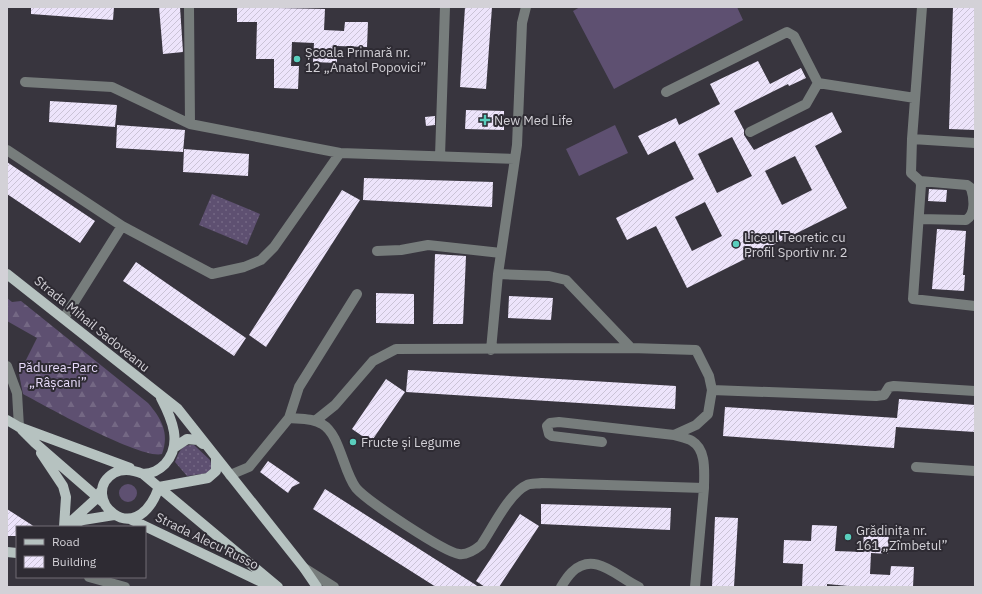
<svg xmlns="http://www.w3.org/2000/svg" width="982" height="594" font-family="'IBM Plex Sans',sans-serif">
  <style>
    .grass { fill: url(#grass-dots) }
    .forest { fill: url(#forest-firs) }
    .garden { fill: #5e5071 }
    .building { fill: url(#building-hatch); fill-rule: evenodd }
    .lines { fill: none; stroke-linecap: round; stroke-linejoin: round }
    .minor { stroke: #777d7c; stroke-width: 10 }
    .major { stroke: #b6c2c0; stroke-width: 10 }
    .poi-dot { fill: #5acebd; stroke: #2e2b33; stroke-width: 1.5 }
    .labels { text-anchor: middle; dominant-baseline: central; stroke-width: 4; stroke-linejoin: round; paint-order: stroke }
    .poi-label { font-size: 13px; fill: #d3d1d7; stroke: #2e2b33; text-anchor: start }
    .street-label { font-size: 13px; fill: #d3d1d7; stroke: #2e2b33 }
    .park-label { font-size: 13px; fill: #e8dbfb; stroke: #2e2b33 }
  </style>
  <defs>
    <pattern id="grass-dots" width="8" height="8" patternUnits="userSpaceOnUse"><rect width="8" height="8" fill="#5e5071"/><path d="M2 2h.1M6 6h.1" fill="none" stroke="#746884" stroke-width="1.8" stroke-linecap="round"/></pattern>
    <pattern id="forest-firs" width="22" height="20" patternUnits="userSpaceOnUse"><rect width="22" height="20" fill="#5e5071"/><path d="M5 1l3.5 6h-7zM16 11l3.5 6h-7z" fill="#746884"/></pattern>
    <pattern id="building-hatch" width="6" height="6" patternUnits="userSpaceOnUse"><rect width="6" height="6" fill="#ede4fb"/><path d="M-1 1l2-2M0 6l6-6M5 7l2-2" fill="none" stroke="#cac3d6"/></pattern>
  </defs>
  <rect width="100%" height="100%" fill="#38353e"/>
  <path class="grass" d="M212 194 260 214 247 245 199 225Z
    M194 445 210 460 212 467 208 473 187 476 175 462C179 452 181 444 194 445Z"/>
  <path class="forest" d="M7 298 12 302 21 301 148 403C161 418 170 433 162 454 142 460 45 406 23 394L19 374 37 338 7 321Z"/>
  <path class="garden" d="M580 7H737L743 20 614 89 573 11Z
    M615 125 628 153 579 176 566 149Z
    M119 493a9 9 0 1 1 18 0a9 9 0 1 1-18 0Z"/>
  <path class="building" d="M31 7H114L113 20 31 14Z
    M159 7H180L183 52 163 54Z
    M237 7 325 9 324 30 344 31 345 22H368L367 47 337 46V63L313 62 314 43 292 42 291 66H299L298 89 274 88V59H256L257 22H237Z
    M465 7H492L486 89 460 87Z
    M953 7H975V130L949 129Z
    M758 61 770 84 801 68 806 78 789 86 788 84 734 111 744 130V135L754 150 832 112 842 132 815 146 847 208 687 288 656 226 627 240 616 218 694 179 675 141 648 155 638 136 676 118 679 125 720 104 710 84ZM732 137 752 176 717 193 698 154ZM795 156 812 190 782 205 765 171ZM705 202 722 236 692 251 675 217Z
    M50 101 117 105 115 127 49 122Z
    M466 110 504 111V130L465 129Z
    M435 116V125L426 126 425 117Z
    M117 125 185 130 183 152 116 148Z
    M184 149 249 154 248 176 183 172Z
    M7 162 95 221 80 243 7 194Z
    M364 178 493 182 492 207 363 200Z
    M929 189 947 190 946 202 928 201Z
    M342 190 360 200 266 347 249 335Z
    M937 229 966 231 963 275H965L964 291 932 289Z
    M435 254 466 256 463 324H433Z
    M136 262 246 338 234 356 123 281Z
    M376 293 414 294V324L376 323Z
    M509 296 553 298 551 320 508 318Z
    M408 370 676 386 675 409 406 392Z
    M386 379 405 392 371 442 352 429Z
    M899 399 975 405V432L896 427 894 448 723 436 725 407 897 418Z
    M268 461 300 483 292 487 288 493 260 472Z
    M325 489 479 587H436L313 509Z
    M541 504 671 508 670 530 541 524Z
    M7 509 35 527H17V536H7Z
    M520 514 539 526 499 587H485L476 581Z
    M715 517 738 518 734 587H712Z
    M812 525 837 526 835 551 863 552 864 528 889 529 888 554 871 553 870 574 890 575 891 566 914 567 913 587H859L827 584V587H802L803 564 783 563 784 540 811 541Z"/>
  <g class="lines">
    <path class="minor" d="M189 7 190 124
      M922 7 912 139 975 143
      M25 82 112 87 190 124 340 153 514 159
      M818 83 915 98
      M666 92 787 32 794 36 818 83
      M750 132 806 104 818 83
      M912 139 911 173 920 181 921 185 913 299 975 306
      M7 150 122 226
      M440 156 445 7
      M919 219 966 220C976 214 974 198 971 188L967 185 920 181
      M377 251 401 250 428 245 501 253
      M498 274 549 276 566 280 631 348
      M64 318 122 226 212 274 244 267 261 260 274 247 340 153
      M491 350 498 274 517 145 522 23 526 7
      M7 366 17 393 19 427
      M712 390 876 396 884 395 889 387 894 386 975 391
      M289 418C299 419 313 418 322 424 340 434 343 471 356 488 367 501 444 552 459 554 467 555 475 550 481 545 492 529 509 493 527 485 531 483 537 484 542 483L704 488C704 473 707 450 692 441 687 438 680 437 674 435L559 422 550 423 547 426 549 434 552 436 602 442
      M315 421 335 405 373 361 396 349 631 348 696 350 709 376 712 390 708 414 696 425 674 435
      M916 467 975 471
      M230 475 249 467 289 418 299 387 357 294
      M304 568 334 587
      M89 577 125 587
      M561 587C564 582 568 576 572 572 595 550 618 578 639 587
      M695 587 704 488"/>
    <path class="major" d="M7 274 178 409 304 568 317 587
      M7 420 19 427 130 468
      M22 430 35 443 104 503
      M175 447 187 439 198 440 203 444
      M41 453 63 486 66 497 64 527
      M143 474C153 473 158 471 165 464 183 444 172 419 161 398
      M159 487C135 555 77 495 114 473 123 468 134 470 143 474L278 587
      M159 487 208 478 216 471V459
      M130 519 272 587
      M69 526 83 520 114 515
      M65 527 98 497 101 491
      M7 552 17 553"/>
  </g>
  <g class="poi-dot">
    <circle cx="297" cy="59" r="4"/>
    <path d="M483 114h4v4h4v4h-4v4h-4v-4h-4v-4h4z"/>
    <circle cx="736" cy="244" r="4"/>
    <circle cx="353" cy="442" r="4"/>
    <circle cx="848" cy="537" r="4"/>
  </g>
  <g class="labels">
    <g class="poi-label">
      <text x="305" y="52">Școala Primară nr.<tspan x="305" dy="15">12 „Anatol Popovici”</tspan></text>
      <text x="494" y="120">New Med Life</text>
      <text x="744" y="237">Liceul Teoretic cu<tspan x="744" dy="15">Profil Sportiv nr. 2</tspan></text>
      <text x="361" y="442">Fructe și Legume</text>
      <text x="856" y="530">Grădinița nr.<tspan x="856" dy="15">161 „Zîmbetul”</tspan></text>
    </g>
    <g class="street-label">
      <text transform="translate(92 324) rotate(39)">Strada Mihail Sadoveanu</text>
      <text transform="translate(207 541) rotate(26)">Strada Alecu Russo</text>
    </g>
    <g class="park-label">
      <text x="58" y="367">Pădurea-Parc<tspan x="58" dy="15">„Râșcani”</tspan></text>
    </g>
  </g>
  <rect width="982" height="594" fill="none" stroke="#d3d1d7" stroke-width="16"/>
  <rect x="16" y="526" width="130" height="52" fill="#2e2b33" stroke="#706d75"/>
  <rect x="24" y="539" width="20" height="6" fill="#b6c2c0" stroke="#706d75"/>
  <text x="52" y="546" font-size="12" fill="#d3d1d7">Road</text>
  <rect x="24" y="556" width="20" height="12" fill="url(#building-hatch)" stroke="#706d75"/>
  <text x="52" y="566" font-size="12" fill="#d3d1d7">Building</text>
</svg>
